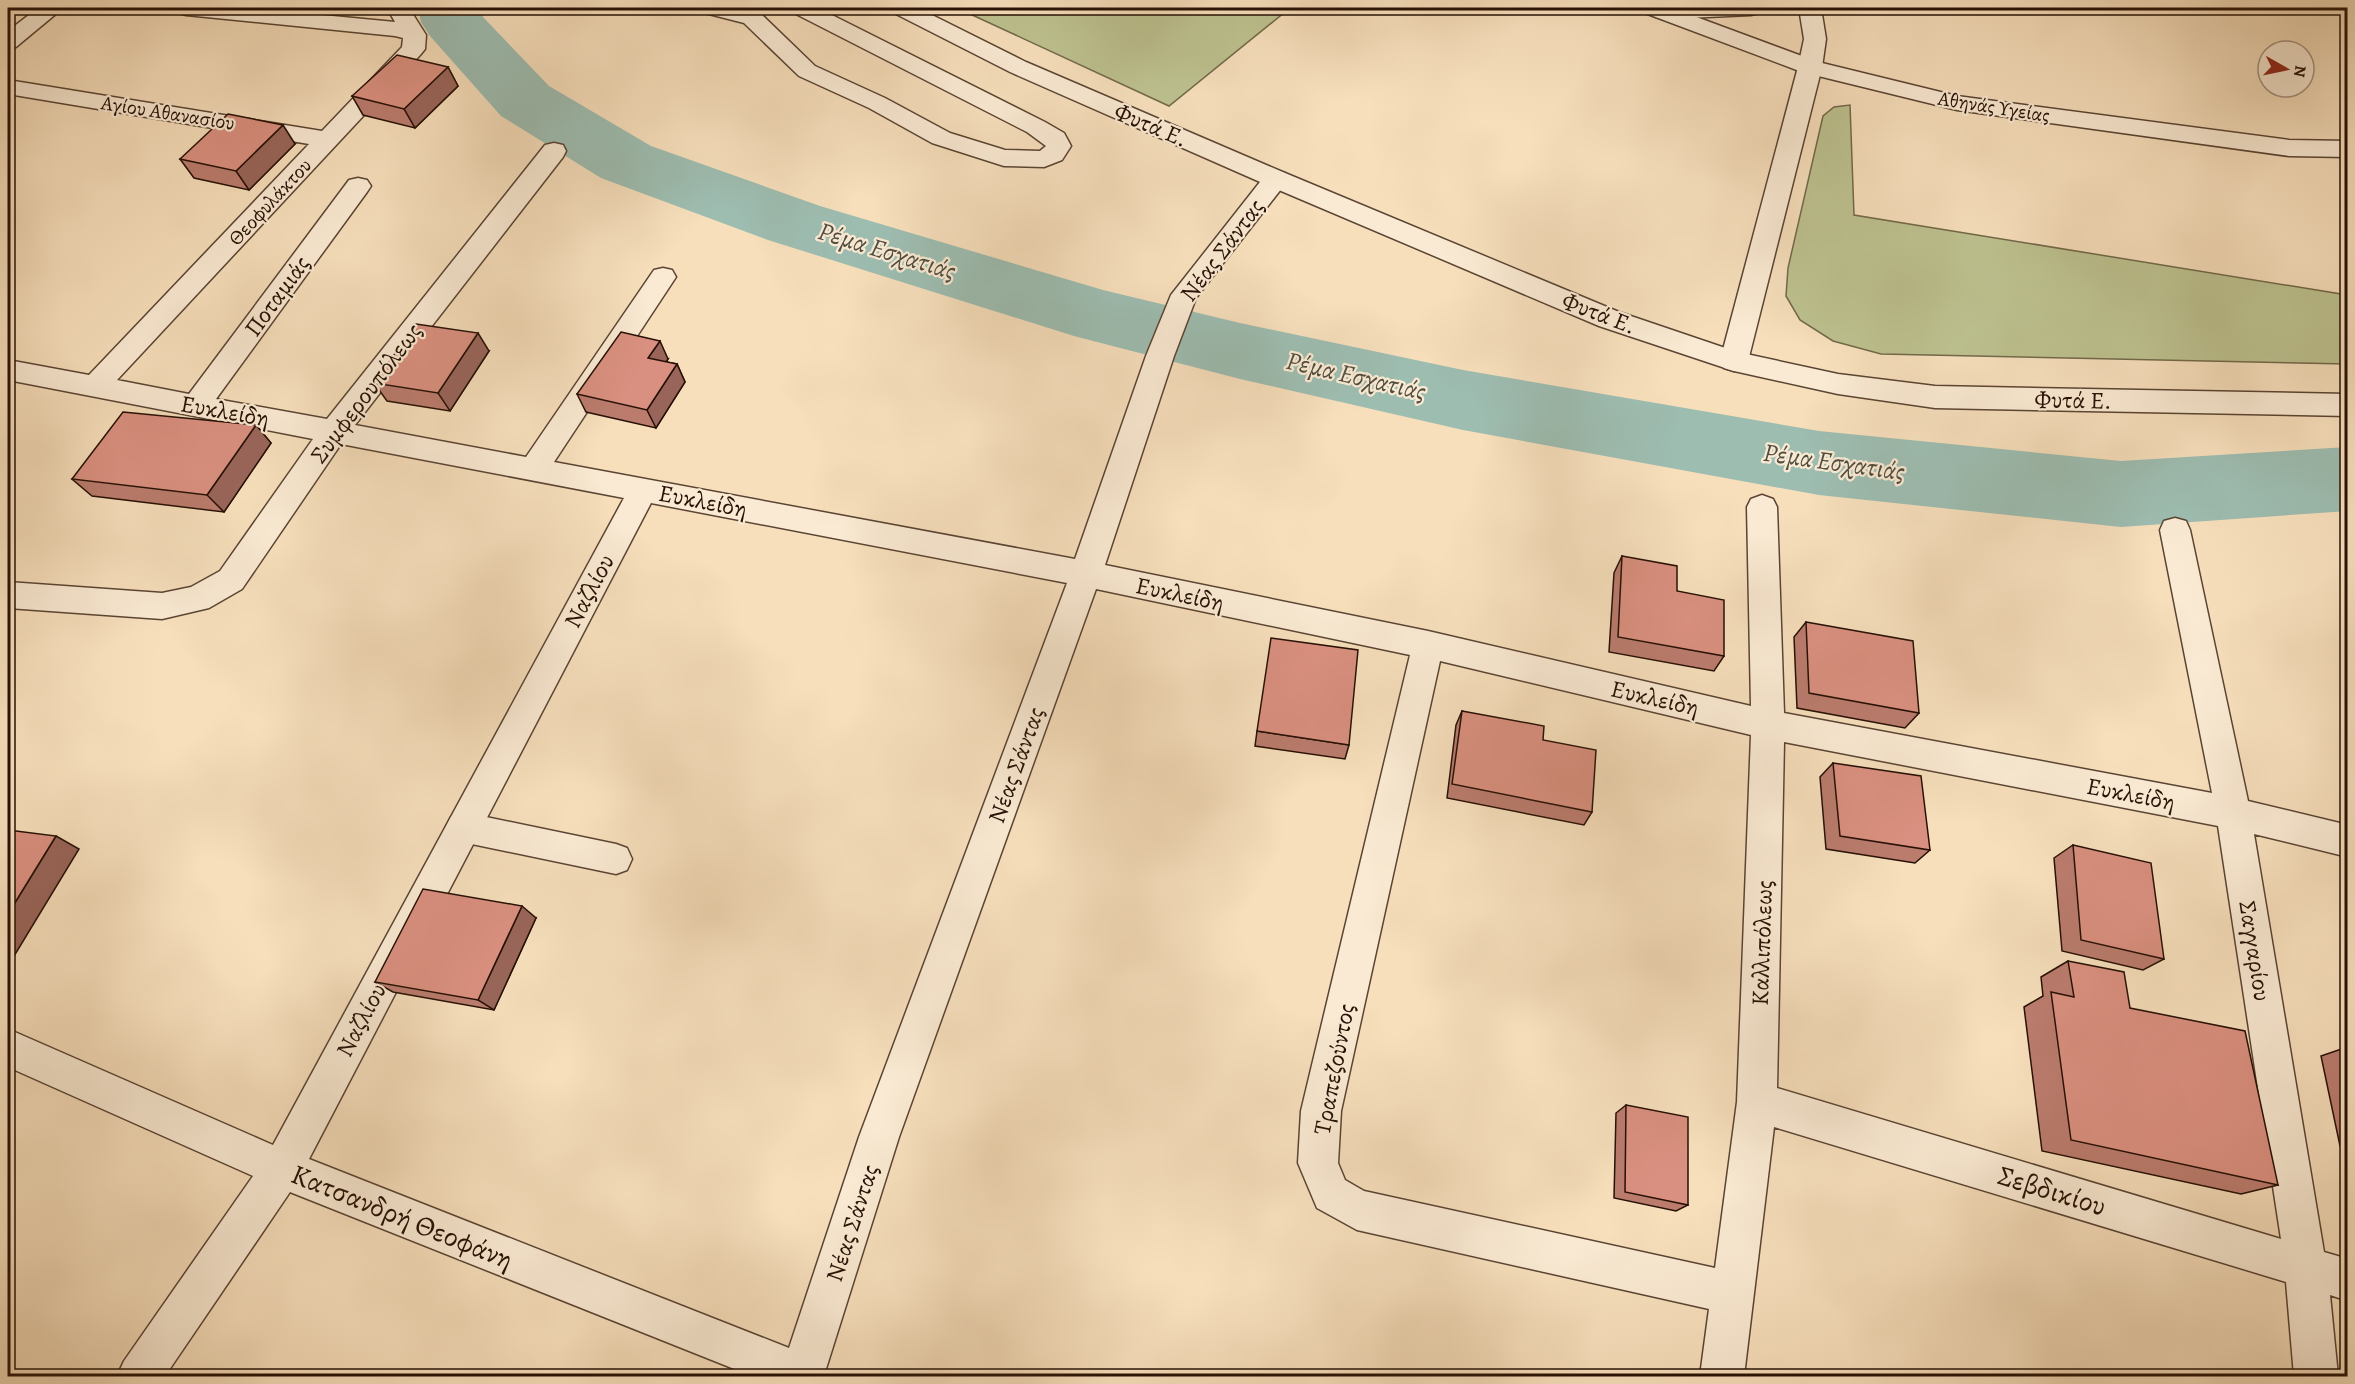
<svg xmlns="http://www.w3.org/2000/svg" width="2355" height="1384" font-family="Alegreya,serif">
  <style>
    .green { fill: #bdc290; stroke: #72694a; stroke-width: 1.5 }
    .lines { fill: none; stroke-linecap: round; stroke-linejoin: round }
    .river { fill: #9dbdb1; fill-rule: evenodd }
    .service-casing { stroke: #5a4433; stroke-width: 3 }
    .minor-casing { stroke: #5a4433; stroke-width: 3 }
    .tertiary-casing { stroke: #5a4433; stroke-width: 3 }
    .service { fill: #faead3; fill-rule: evenodd }
    .minor { fill: #faead3; fill-rule: evenodd }
    .tertiary { fill: #faead3; fill-rule: evenodd }
    .wall { fill: #bb7c6e; stroke: #261005; stroke-width: 1.5 }
    .shaded-wall { fill: #99655a; stroke: #261005; stroke-width: 1.5 }
    .building { fill: #da9080; stroke: #261005; stroke-width: 1.5 }
    .labels { text-anchor: middle; dominant-baseline: central; stroke-width: 4.5; stroke-linejoin: round; paint-order: stroke }
    .far-street-label { font-size: 20px; fill: #261005; stroke: #faead3 }
    .street-label { font-size: 24px; fill: #261005; stroke: #faead3 }
    .water-label { font-size: 26px; font-style: italic; fill: #504d41; stroke: #faead3 }
    .near-street-label { font-size: 28px; fill: #261005; stroke: #faead3 }
  </style>
  <rect width="100%" height="100%" fill="#f7dfbc"/>
  <filter id="stains"><feTurbulence type="fractalNoise" baseFrequency=".00333" numOctaves="4"/><feColorMatrix values="0 0 0 0 .2 0 0 0 0 .09 0 0 0 0 .02 0 0 0 .5 -.17"/></filter>
  <radialGradient id="worn" r=".72"><stop offset=".6" stop-color="#630" stop-opacity="0"/><stop offset="1" stop-color="#630" stop-opacity=".3"/></radialGradient>
  <path class="green" d="M957 8H1290L1169 106Z
    M1850 105 1854 215 2347 295V364L1881 354 1833 341 1800 320 1786 296 1788 268 1823 116 1834 107Z"/>
  <g class="lines">
    <path class="river" d="M418 8H480L483 17 549 86 651 146 820 206 1103 290 1240 323 1463 370 1819 431 2121 461 2348 447V511L2121 527 1819 495 1463 430 1240 379 1074 336 768 240 601 178 501 116 430 36 421 22Z"/>
    <g class="service-casing">
      <path id="service" d="M462 812 616 844 627 848 632 859 627 870 616 874 462 842 451 837 446 827 451 817Z"/>
    </g>
    <g class="minor-casing">
      <path id="minor" d="M38 8H63L16 47 8 49V31Z
        M175 8H249L395 22 387 8H409L426 35 425 49 421 54 117 380 189 394 349 180 358 178 367 180 371 186 367 192 216 399 327 419 545 145 554 143 563 145 566 151 563 157 355 425 526 457 654 270 663 268 672 270 676 277 554 462 1075 559 1146 356 1171 295 1267 173 1276 171 1285 173 1289 179 1196 298 1174 356 1105 565 1428 631 1751 706 1747 507 1751 499 1762 495 1773 499 1777 507 1784 713 2212 793 2160 530 2164 521 2175 518 2186 521 2190 530 2248 801 2348 825V857L2254 834 2324 1252 2348 1259V1301L2330 1295 2338 1376H2294L2286 1282 1774 1127 1744 1376H1700L1709 1309 1357 1230 1317 1208 1298 1163 1301 1111 1410 655 1096 589 899 1137 825 1372 827 1376H752L290 1192 165 1376H117L124 1361 253 1176 8 1067V1029L273 1145 624 498 341 444 242 589 209 608 162 619 8 608V582L162 593 191 587 220 571 313 439 8 380V360L89 375 309 144 8 94V80L322 131 402 47 403 38 395 36 186 15 178 13ZM651 503 1067 583 859 1137 789 1348 309 1159ZM1440 661 1751 735 1737 1102 1715 1268 1364 1191 1345 1180 1338 1163 1341 1111ZM1784 742 2218 826 2281 1239 1777 1088Z
        M702 8H738L760 13 815 66 885 98 950 133 1005 150 1040 151 1046 146 1027 132 794 13 791 8H818L1045 122 1064 133 1071 146 1062 160 1044 167 1004 166 932 143 869 108 799 76 744 23 705 13Z
        M1656 8H1762L1759 13 1751 15 1664 19 1656 17 1653 12Z
        M1799 8H1821L1826 39 1822 67 1748 361 1744 368 1734 371 1724 368 1720 361 1798 67 1804 39Z"/>
    </g>
    <g class="tertiary-casing">
      <path id="tertiary" d="M891 8H918L1026 62 1285 173 1619 312 1737 352 1838 374 1935 386 2348 394V416L1935 408 1838 394 1734 371 1599 326 1267 185 1010 72 894 13Z
        M1642 8H1672L1818 62 1957 96 2289 140 2348 141V157L2289 156 1957 110 1802 72 1645 13Z"/>
    </g>
    <use href="#service" class="service"/>
    <use href="#minor" class="minor"/>
    <use href="#tertiary" class="tertiary"/>
  </g>
  <path class="wall" d="M448 67 458 86 415 128 363 115 352 96Z
    M295 144 249 190 194 178 180 159Z
    M489 351 450 411 387 401 374 383Z
    M668 359 666 362 677 364 685 382 656 428 586 412 577 394Z
    M256 425 271 443 224 512 92 496 72 479Z
    M1622 556 1677 591 1724 656 1714 671 1609 652 1614 573Z
    M1806 622 1919 713 1905 728 1797 708 1794 637Z
    M1462 711 1543 740 1592 812 1584 825 1447 798 1456 725Z
    M1257 731 1349 745 1345 759 1255 746Z
    M1833 763 1930 850 1915 863 1826 849 1820 777Z
    M2073 845 2164 959 2143 970 2062 951 2054 858Z
    M536 918 494 1010 393 992 375 982Z
    M2068 961 2130 1008 2278 1185 2241 1194 2042 1151 2024 1007 2043 996 2041 977Z
    M2347 1047 2348 1148 2340 1146 2321 1056Z
    M1626 1105 1688 1205 1676 1211 1614 1198 1616 1113Z"/>
  <path class="shaded-wall" d="M448 67 458 86 415 128 404 109Z
    M283 125 295 144 249 190 236 171Z
    M478 333 489 351 450 411 438 393Z
    M660 341 668 359 657 376 648 358Z
    M677 364 685 382 656 428 647 410Z
    M256 425 271 443 224 512 207 495Z
    M56 836 79 849 8 966V914Z
    M522 906 536 918 494 1010 478 1000Z"/>
  <path class="building" d="M397 55 448 67 404 109 352 96Z
    M228 114 283 125 236 171 180 159Z
    M416 324 478 333 438 393 374 383Z
    M621 332 660 341 648 358 677 364 647 410 577 394Z
    M123 412 256 425 207 495 72 479Z
    M1622 556 1677 566V591L1724 600V656L1618 637Z
    M1806 622 1913 641 1919 713 1809 693Z
    M1271 638 1358 650 1349 745 1257 731Z
    M1462 711 1544 726 1543 740 1596 750 1592 812 1452 784Z
    M1833 763 1921 776 1930 850 1840 836Z
    M8 830 56 836 8 914Z
    M2073 845 2151 863 2164 959 2081 940Z
    M423 889 522 906 478 1000 375 982Z
    M2068 961 2124 972 2130 1008 2245 1031 2278 1185 2071 1140 2051 992 2074 997Z
    M1626 1105 1688 1117V1205L1625 1192Z"/>
  <g class="labels">
    <g class="far-street-label">
      <text transform="translate(1994 107) rotate(9)">Αθηνάς Υγείας</text>
      <text transform="translate(168 113) rotate(9)">Αγίου Αθανασίου</text>
      <text transform="translate(270 202) rotate(-47)">Θεοφυλάκτου</text>
    </g>
    <g class="street-label">
      <text transform="translate(1151 125) rotate(23)">Φυτά Ε.</text>
      <text transform="translate(1222 250) rotate(-53)">Νέας Σάντας</text>
      <text transform="translate(277 296) rotate(-54)">Ποταμιάς</text>
      <text transform="translate(1599 313) rotate(21)">Φυτά Ε.</text>
      <text transform="translate(366 393) rotate(-53)">Συμφερουπόλεως</text>
      <text transform="translate(2073 400) rotate(1)">Φυτά Ε.</text>
      <text transform="translate(225 411) rotate(10)">Ευκλείδη</text>
      <text transform="translate(703 501) rotate(11)">Ευκλείδη</text>
      <text transform="translate(589 591) rotate(-62)">Ναζλίου</text>
      <text transform="translate(1180 594) rotate(12)">Ευκλείδη</text>
      <text transform="translate(1655 698) rotate(13)">Ευκλείδη</text>
      <text transform="translate(1016 765) rotate(-70)">Νέας Σάντας</text>
      <text transform="translate(2131 794) rotate(11)">Ευκλείδη</text>
      <text transform="translate(1762 943) rotate(-88)">Καλλιπόλεως</text>
      <text transform="translate(2255 951) rotate(81)">Σαγγαρίου</text>
      <text transform="translate(361 1020) rotate(-62)">Ναζλίου</text>
      <text transform="translate(1334 1069) rotate(-79)">Τραπεζούντος</text>
      <text transform="translate(852 1223) rotate(-72)">Νέας Σάντας</text>
    </g>
    <g class="water-label">
      <text transform="translate(887 251) rotate(17)">Ρέμα Εσχατιάς</text>
      <text transform="translate(1356 376) rotate(13)">Ρέμα Εσχατιάς</text>
      <text transform="translate(1834 462) rotate(8)">Ρέμα Εσχατιάς</text>
    </g>
    <g class="near-street-label">
      <text transform="translate(2052 1191) rotate(17)">Σεβδικίου</text>
      <text transform="translate(402 1217) rotate(22)">Κατσανδρή Θεοφάνη</text>
    </g>
  </g>
  <rect width="2355" height="1384" fill="none" stroke="#f7dfbc" stroke-width="30"/>
  <rect x="9" y="9" width="2337" height="1366" fill="none" stroke="#261005" stroke-width="3"/>
  <rect x="15" y="15" width="2325" height="1354" fill="none" stroke="#261005" stroke-width="1.5"/>
  <g transform="translate(2286 69) rotate(99)"><circle r="28" fill="#faead3" stroke="#a59381" stroke-width="1.5"/>
  <path d="M0-4.5L10 22L0 15L-10 22Z" fill="#8f2418"/>
  <text y="-9" font-size="16" font-weight="bold" text-anchor="middle" fill="#261005">N</text>
  </g>
  <rect width="100%" height="100%" filter="url(#stains)"/>
  <rect width="100%" height="100%" fill="url(#worn)"/>
</svg>
